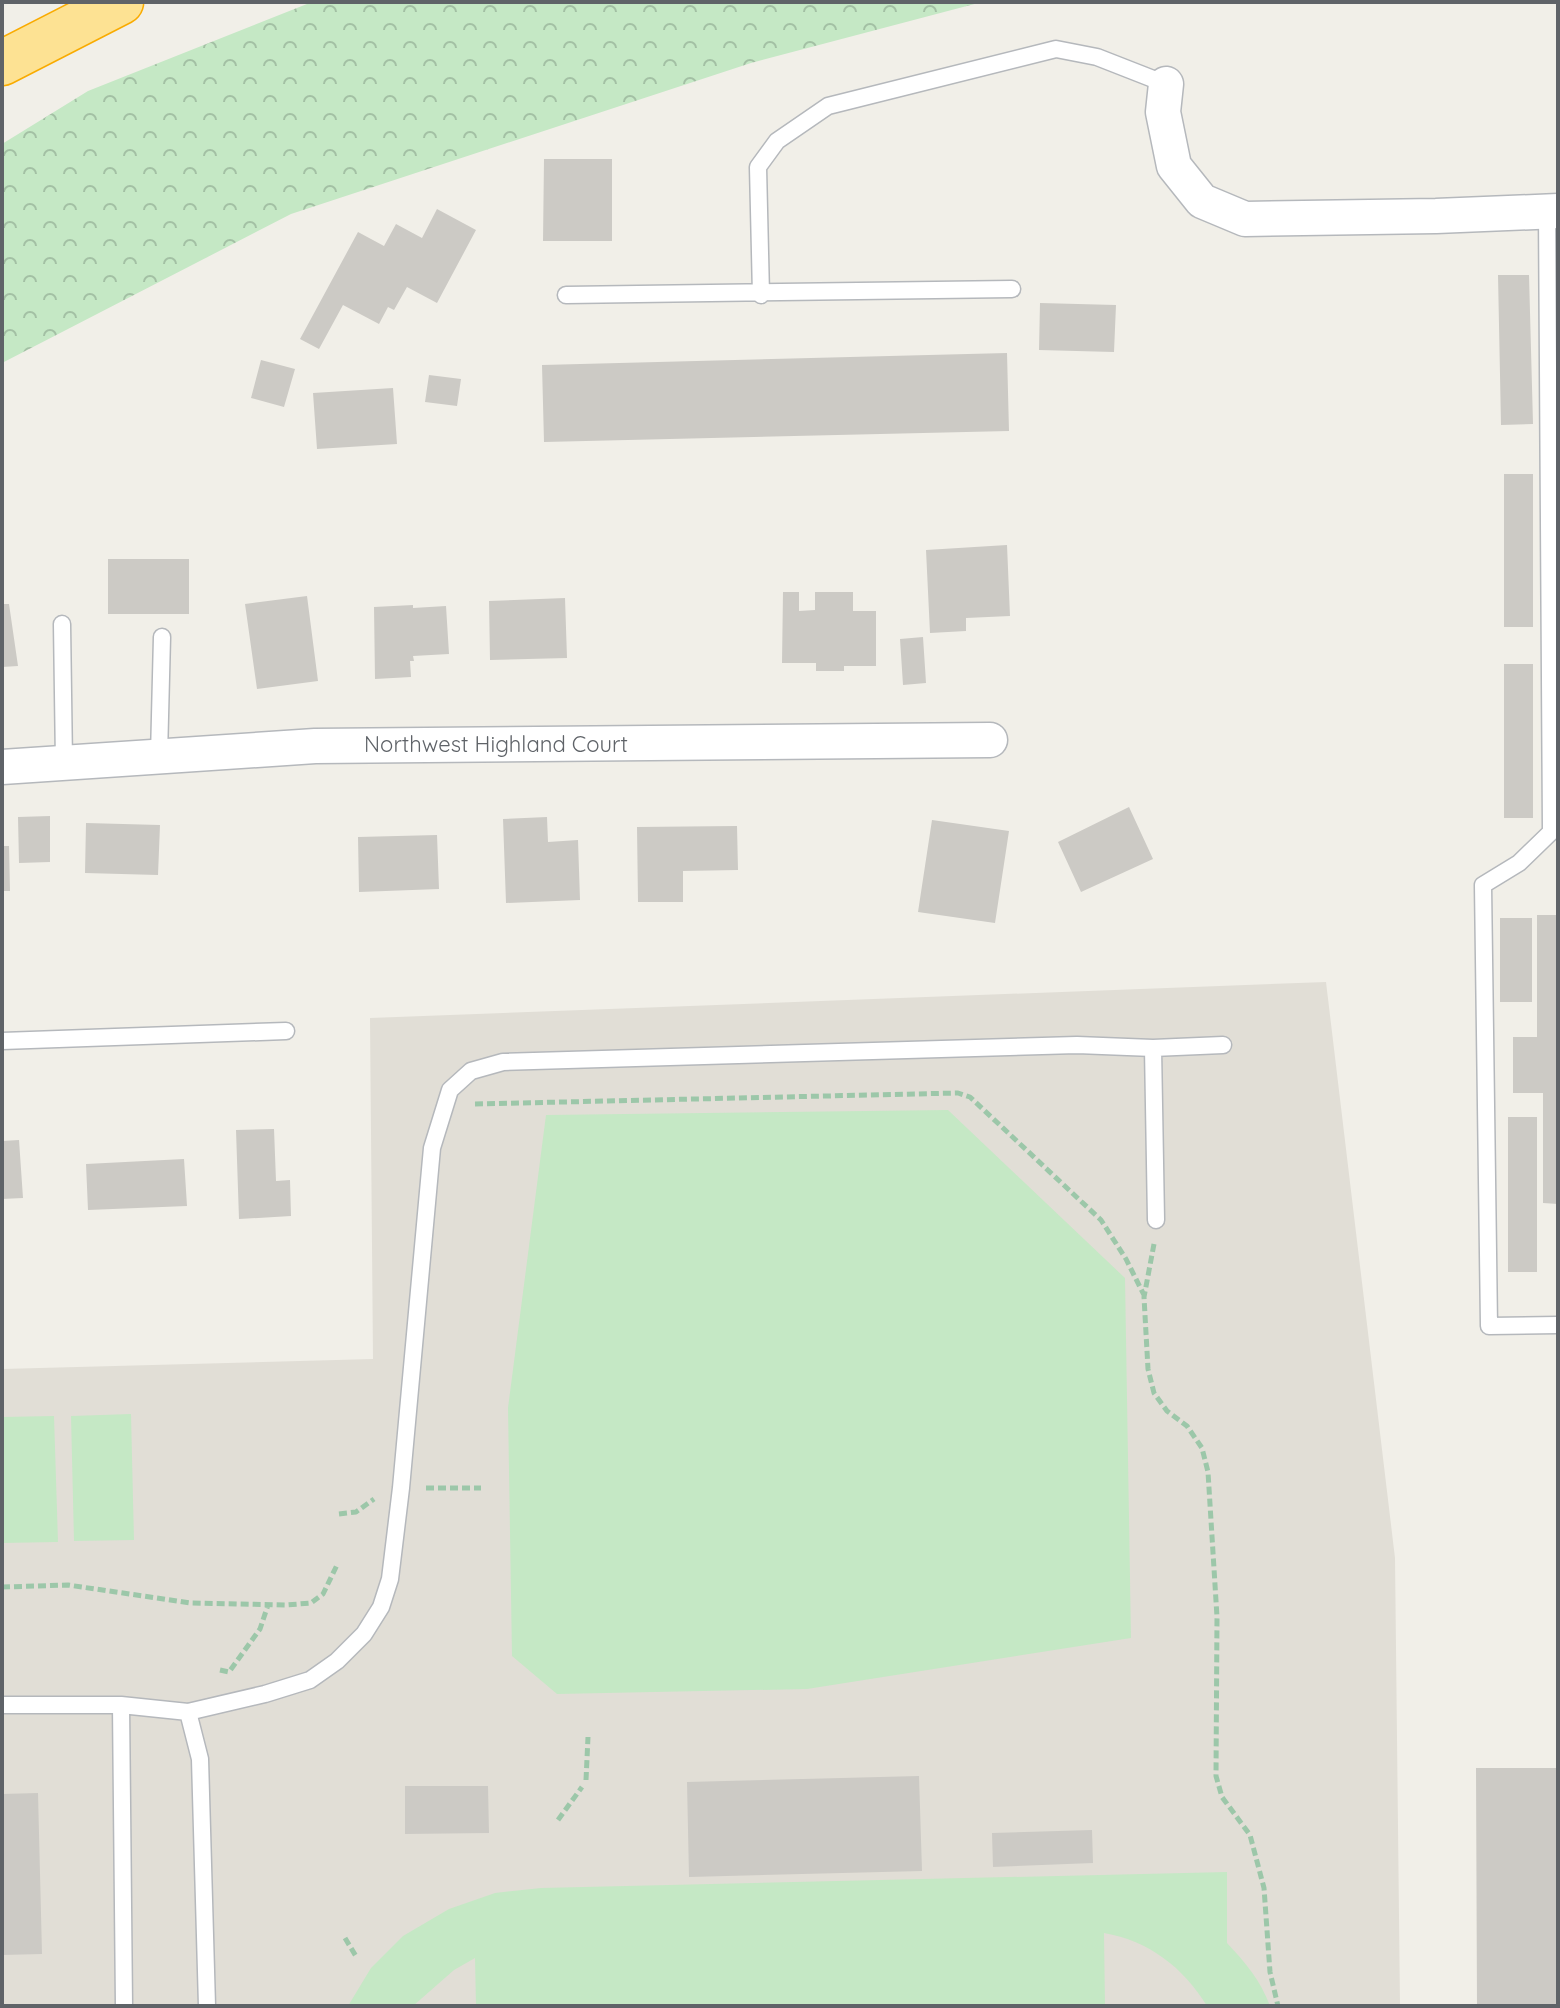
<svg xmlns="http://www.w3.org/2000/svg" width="1560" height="2008" font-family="Quicksand,sans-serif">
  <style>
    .education { fill: #e1ded6 }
    .forest { fill: url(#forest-crowns) }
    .pitch { fill: #c5e8c5 }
    .building { fill: #cccac5 }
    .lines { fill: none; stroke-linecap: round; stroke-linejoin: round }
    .lane-casing { stroke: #b5b8bc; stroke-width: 19 }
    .street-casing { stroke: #b5b8bc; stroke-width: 37 }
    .highway-casing { stroke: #f9ab00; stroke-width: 47 }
    .path { stroke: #9cc7a9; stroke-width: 5; stroke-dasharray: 8 4; stroke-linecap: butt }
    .lane { stroke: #fff; stroke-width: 16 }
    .street { stroke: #fff; stroke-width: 34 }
    .highway { stroke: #fde293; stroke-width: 44 }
    .labels { text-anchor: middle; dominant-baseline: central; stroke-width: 6; stroke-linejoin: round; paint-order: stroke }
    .street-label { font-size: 22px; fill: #5f6368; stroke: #fff }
  </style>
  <defs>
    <pattern id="forest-crowns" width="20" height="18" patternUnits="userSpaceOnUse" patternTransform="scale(2)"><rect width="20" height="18" fill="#c5e8c5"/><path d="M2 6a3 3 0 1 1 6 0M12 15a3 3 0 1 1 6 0" fill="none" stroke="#a3c0a4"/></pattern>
  </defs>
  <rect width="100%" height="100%" fill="#f1efe8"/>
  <path class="education" d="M1326 982 1395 1558 1400 2006H2V1369L373 1359 370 1018Z"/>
  <path class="forest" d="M312 2H982L751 63 291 214 2 363V144L88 91Z"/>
  <path class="pitch" d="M948 1110 1125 1278 1131 1638 807 1689 557 1694 512 1656 508 1408 546 1115Z
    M131 1414 134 1540 74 1541 71 1416Z
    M54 1416 58 1542 2 1543V1417Z
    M1227 1872V1943C1245 1962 1261 1981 1270 2006H1207C1183 1967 1149 1941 1104 1933L1105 2006H476L475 1958 454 1970 413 2006H348L371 1968 403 1936 449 1909 495 1893 541 1888Z"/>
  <path class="building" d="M544 159H612V241H543Z
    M437 209 476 230 437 303 407 287 394 310 388 307 379 324 343 305 319 349 300 339 358 232 384 246 396 224 422 238Z
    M1498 275H1529L1533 424 1501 425Z
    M1040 303 1116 305 1114 352 1039 350Z
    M1007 353 1009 431 544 442 542 365Z
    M261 360 295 369 284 407 251 398Z
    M429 375 461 379 457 406 425 402Z
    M393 388 397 444 317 449 313 393Z
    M1504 474H1533V627H1504Z
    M1007 545 1010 616 966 618V631L930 633 926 550Z
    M108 559H189V614H108Z
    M783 592H799V611L815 610V592H853V611H876V666H844V671H816V663H782Z
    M307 596 318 681 257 689 245 604Z
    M565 598 567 658 490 660 489 601Z
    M2 604H9L18 666 2 667Z
    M413 605V608L446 606 449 654 413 656 414 661H410L411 677 375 679 374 607Z
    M923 637 926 683 903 685 900 639Z
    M1504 664H1533V818H1504Z
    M1129 807 1153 859 1081 892 1058 842Z
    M50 816V862L19 863 18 817Z
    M547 817 548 842 578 840 580 900 506 903 503 819Z
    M932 820 1009 831 995 923 918 912Z
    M86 823 160 825 158 875 85 873Z
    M737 826 738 870 683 871V902H638L637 827Z
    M437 835 439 889 359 892 358 837Z
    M2 846H9L10 891H2Z
    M1537 915H1558V1204L1543 1203V1093H1513V1037H1537Z
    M1500 918H1532V1002H1500Z
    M1508 1117H1537V1272H1508Z
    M274 1129 276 1181 290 1180 291 1216 239 1219 236 1130Z
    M19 1140 23 1198 2 1199V1141Z
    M184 1159 187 1206 88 1210 86 1164Z
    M1476 1768H1558V2006H1477Z
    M919 1776 922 1871 689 1877 687 1782Z
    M405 1786H488L489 1833 405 1834Z
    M38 1793 42 1954 2 1955V1794Z
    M1092 1830 1093 1863 993 1867 992 1833Z"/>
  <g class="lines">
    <g class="lane-casing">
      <path id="lane" d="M1547 212 1551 832 1519 863 1483 885 1489 1326 1558 1325
        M566 295 1012 289
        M761 295 758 167 777 141 828 106 1056 49 1097 57 1166 84
        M62 624 64 763
        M159 756 162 637
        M2 1041 286 1031
        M1153 1048 1156 1220
        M2 1705H121L188 1712 265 1694 310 1680 337 1661 364 1634 381 1607 390 1579 401 1488 432 1148 450 1090 471 1071 503 1062 1077 1045 1153 1048 1223 1045
        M121 1705 124 2006
        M188 1712 200 1759 207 2006"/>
    </g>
    <g class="street-casing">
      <path id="street" d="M1166 84 1163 112 1174 166 1202 201 1245 219 1436 216 1558 211
        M2 767 315 746 990 740"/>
    </g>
    <g class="highway-casing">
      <path id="highway" d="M2 63 121 2"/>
    </g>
    <path class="path" d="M475 1104 958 1093 970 1097 1101 1220 1126 1259 1144 1295
      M1154 1244 1144 1297 1148 1369 1154 1393 1167 1411 1187 1426 1202 1448 1208 1472 1217 1617 1216 1776 1222 1797 1250 1835 1264 1888 1270 1972 1278 2006
      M426 1488H481
      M339 1514 356 1512 374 1499
      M2 1587 68 1585 191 1603 286 1605 311 1603 323 1594 338 1563
      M220 1670 229 1672 260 1629 268 1605
      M586 1780 588 1737
      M558 1820 582 1787
      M345 1938 357 1958"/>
    <use href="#lane" class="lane"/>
    <use href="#street" class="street"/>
    <use href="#highway" class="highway"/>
  </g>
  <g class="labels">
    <g class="street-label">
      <text x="496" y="744">Northwest Highland Court</text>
    </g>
  </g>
  <rect width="1560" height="2008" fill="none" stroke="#5f6368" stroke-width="8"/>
</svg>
